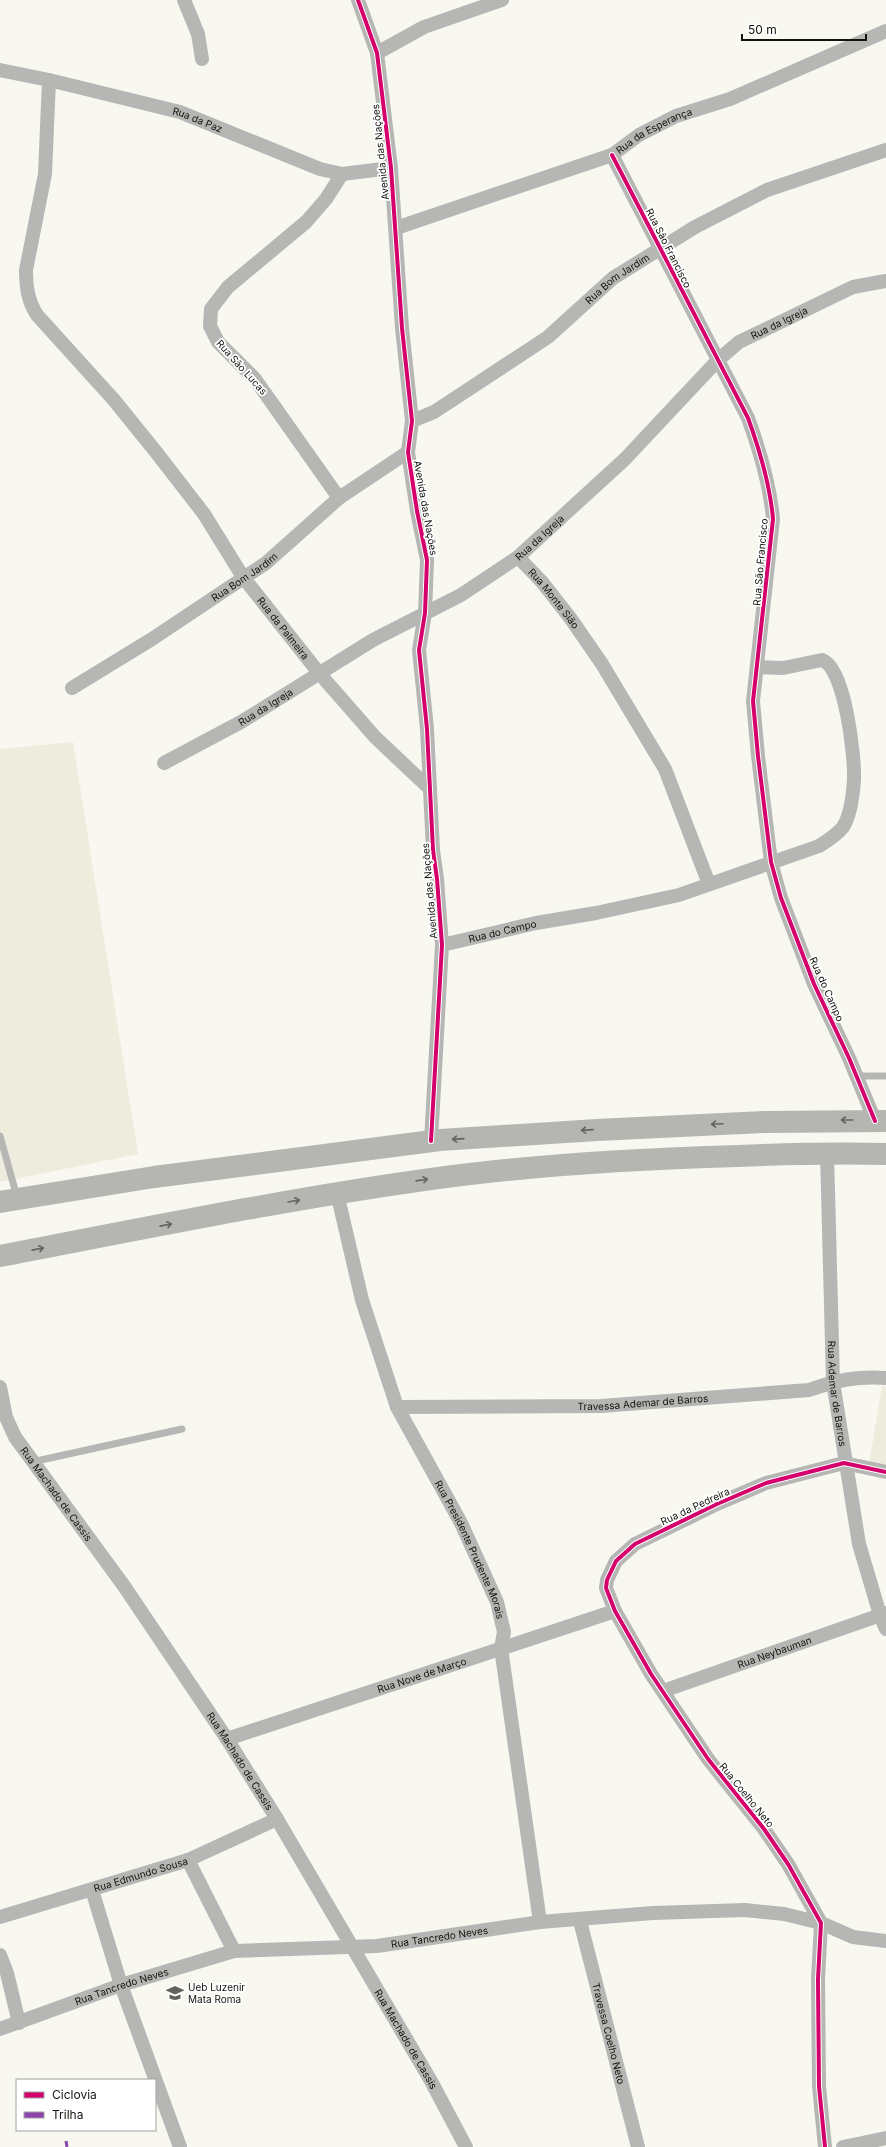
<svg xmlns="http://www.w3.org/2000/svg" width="886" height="2147" font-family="Inter,sans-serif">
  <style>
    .built { fill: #edecdd }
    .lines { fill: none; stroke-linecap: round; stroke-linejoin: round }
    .service { stroke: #b6b7b4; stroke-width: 7 }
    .minor { stroke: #b6b7b4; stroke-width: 14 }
    .trunk { stroke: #b5b5b2; stroke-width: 22 }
    .quiet { stroke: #8e44ad; stroke-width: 3; stroke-dasharray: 6 3; stroke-linecap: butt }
    .cycleway-casing { stroke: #fff; stroke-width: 6 }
    .cycleway { stroke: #d6006c; stroke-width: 4 }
    .oneway { stroke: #646460 }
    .labels { text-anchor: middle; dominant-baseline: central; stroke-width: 3.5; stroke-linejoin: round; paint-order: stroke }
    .street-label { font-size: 10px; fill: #13130e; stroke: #fff }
    .poi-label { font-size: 10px; fill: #13130e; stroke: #fff; text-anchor: start }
  </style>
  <rect width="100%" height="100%" fill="#f8f8f0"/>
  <path class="built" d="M73 742 138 1154 0 1182V749Z
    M882 1386 886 1387V1466L869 1464Z"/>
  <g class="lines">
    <path class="service" d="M857 1076H886
      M0 1136 17 1197
      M32 1462 182 1429"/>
    <g class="minor">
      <path d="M184 0 198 34 202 59"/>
      <path d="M358 0 377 53 391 168 402 328 412 421 408 452 417 511 427 560 425 613 419 650 427 729 433 850 437 879 442 945 431 1141"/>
      <path d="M377 53 424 27 502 0"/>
      <path id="s1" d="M0 70 49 80 180 112 320 169 342 174 391 168"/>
      <path id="s2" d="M49 80 45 174 26 270C26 287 28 301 37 315L114 400 156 452 204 514 243 577 319 673 375 737 430 789"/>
      <path d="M612 155 748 418C760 451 770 484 773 519L753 701 758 756 771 862 781 898 814 984 849 1058 875 1121"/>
      <path id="s3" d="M396 228 612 155 639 135 676 116 730 99 886 31"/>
      <path id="s4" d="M412 421 434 412 548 337 613 278 695 227 767 190 886 150"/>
      <path d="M339 498 255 379 218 342 210 326 211 309 228 287 306 222 326 199 342 174"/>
      <path id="s5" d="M518 557 542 582 571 619 602 664 665 769 709 884"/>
      <path id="s6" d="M72 688 152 639 266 563 339 498 408 452"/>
      <path id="s7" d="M164 763 241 722 373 640 461 595 518 557 625 459 717 361 739 342 853 287 886 281"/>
      <path id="s8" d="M442 945 536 923 596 913 679 895 819 846C827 841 837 835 843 827 851 815 853 794 854 780 855 757 845 667 822 660L783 668 758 667"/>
      <path id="s9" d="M827 1153 833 1382 859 1544 880 1615 886 1629"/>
      <path id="s10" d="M337 1193 362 1300 397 1407 461 1523 497 1602 504 1632 501 1648 540 1922"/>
      <path id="s11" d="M0 1387 6 1417 15 1437 124 1586 227 1739 277 1819 431 2081 466 2147"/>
      <path id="s12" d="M397 1407 601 1406 809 1390C838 1380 856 1376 886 1378"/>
      <path id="s13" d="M663 1691 886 1613"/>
      <path id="s14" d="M227 1739 615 1611"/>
      <path d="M188 1860 234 1951"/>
      <path d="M92 1890 121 1985 180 2147"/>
      <path id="s15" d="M0 1917 188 1860 277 1819"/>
      <path id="s16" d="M580 1921 638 2147"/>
      <path d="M0 1955 7 1973 19 2023"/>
      <path id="s17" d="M0 2029 121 1985 234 1951 377 1946 540 1922 653 1913 745 1910 784 1914 821 1923 853 1937 886 1941"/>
      <path d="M825 2147 819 2086 818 1979 821 1923 788 1864 764 1829 708 1759 651 1674 615 1611 606 1588 607 1580 616 1561 635 1544 717 1504 766 1483 844 1463 886 1472"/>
      <path d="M843 2147 886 2138"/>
    </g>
    <path class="trunk" d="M0 1202 154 1177 440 1140 597 1130 766 1122 886 1121
      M0 1256C141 1229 282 1200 424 1180 528 1165 633 1159 738 1156 787 1154 837 1153 886 1154"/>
    <path class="quiet" d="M66 2141 67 2147"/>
    <g class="cycleway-casing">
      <path id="cycleway" d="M358 0 377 53 391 168 402 328 412 421 408 452 417 511 427 560 425 613 419 650 427 729 433 850 437 879 442 945 431 1141
        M612 155 748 418C760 451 770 484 773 519L753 701 758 756 771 862 781 898 814 984 849 1058 875 1121
        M825 2147 819 2086 818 1979 821 1923 788 1864 764 1829 708 1759 651 1674 615 1611 606 1588 607 1580 616 1561 635 1544 717 1504 766 1483 844 1463 886 1472"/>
    </g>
    <use href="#cycleway" class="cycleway"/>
  </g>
  <defs><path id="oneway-shaft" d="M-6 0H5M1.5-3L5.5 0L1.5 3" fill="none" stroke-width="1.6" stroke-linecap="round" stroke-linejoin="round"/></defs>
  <g class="oneway">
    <use href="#oneway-shaft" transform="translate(847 1120) rotate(180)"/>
    <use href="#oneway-shaft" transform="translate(717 1124) rotate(177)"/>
    <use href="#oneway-shaft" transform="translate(587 1130) rotate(176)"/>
    <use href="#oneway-shaft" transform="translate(458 1139) rotate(176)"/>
    <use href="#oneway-shaft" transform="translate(422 1180) rotate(-8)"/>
    <use href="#oneway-shaft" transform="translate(294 1201) rotate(-10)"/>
    <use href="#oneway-shaft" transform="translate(166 1225) rotate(-11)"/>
    <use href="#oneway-shaft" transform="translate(38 1249) rotate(-11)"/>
  </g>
  <defs>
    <g id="school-bare" transform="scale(1.38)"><path d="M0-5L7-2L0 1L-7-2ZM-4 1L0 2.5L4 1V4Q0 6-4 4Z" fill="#63635d" stroke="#fff" stroke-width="2.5" paint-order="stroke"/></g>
  </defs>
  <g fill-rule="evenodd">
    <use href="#school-bare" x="175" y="1993"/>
  </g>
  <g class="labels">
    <g class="street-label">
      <text stroke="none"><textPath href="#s1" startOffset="204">Rua da Paz</textPath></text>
      <text stroke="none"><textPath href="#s3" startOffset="277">Rua da Esperança</textPath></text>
      <text transform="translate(380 152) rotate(-96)">Avenida das Nações</text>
      <text transform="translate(669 248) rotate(63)">Rua São Francisco</text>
      <text stroke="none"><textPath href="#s4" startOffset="251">Rua Bom Jardim</textPath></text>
      <text stroke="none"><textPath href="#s7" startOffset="763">Rua da Igreja</textPath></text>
      <text transform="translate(242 367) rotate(48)">Rua São Lucas</text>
      <text transform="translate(426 508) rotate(80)">Avenida das Nações</text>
      <text stroke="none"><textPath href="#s7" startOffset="439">Rua da Igreja</textPath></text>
      <text transform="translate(760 562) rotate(-85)">Rua São Francisco</text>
      <text stroke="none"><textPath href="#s6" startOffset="205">Rua Bom Jardim</textPath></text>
      <text stroke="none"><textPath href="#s5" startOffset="55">Rua Monte Sião</textPath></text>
      <text stroke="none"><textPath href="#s2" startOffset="638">Rua da Palmeira</textPath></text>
      <text stroke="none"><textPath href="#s7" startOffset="116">Rua da Igreja</textPath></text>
      <text transform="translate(429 891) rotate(-95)">Avenida das Nações</text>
      <text stroke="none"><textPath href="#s8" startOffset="62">Rua do Campo</textPath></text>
      <text transform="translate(827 989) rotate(66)">Rua do Campo</text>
      <text stroke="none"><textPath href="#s9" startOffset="241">Rua Ademar de Barros</textPath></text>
      <text stroke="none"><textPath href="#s12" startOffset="246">Travessa Ademar de Barros</textPath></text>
      <text stroke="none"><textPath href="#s11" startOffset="123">Rua Machado de Cassis</textPath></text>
      <text transform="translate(695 1506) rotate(-25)">Rua da Pedreira</text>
      <text stroke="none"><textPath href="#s10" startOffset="383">Rua Presidente Prudente Morais</textPath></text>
      <text stroke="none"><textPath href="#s13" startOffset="118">Rua Neybauman</textPath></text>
      <text stroke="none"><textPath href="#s14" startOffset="205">Rua Nove de Março</textPath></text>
      <text stroke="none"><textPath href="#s11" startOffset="447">Rua Machado de Cassis</textPath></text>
      <text transform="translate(747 1795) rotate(51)">Rua Coelho Neto</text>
      <text stroke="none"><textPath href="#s15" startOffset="147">Rua Edmundo Sousa</textPath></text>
      <text stroke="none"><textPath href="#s17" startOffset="453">Rua Tancredo Neves</textPath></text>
      <text stroke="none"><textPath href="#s17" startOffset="129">Rua Tancredo Neves</textPath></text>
      <text stroke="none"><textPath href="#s16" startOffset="116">Travessa Coelho Neto</textPath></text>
      <text stroke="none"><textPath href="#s11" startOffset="771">Rua Machado de Cassis</textPath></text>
    </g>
    <g class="poi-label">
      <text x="188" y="1987">Ueb Luzenir<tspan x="188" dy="12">Mata Roma</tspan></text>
    </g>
  </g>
  <rect x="16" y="2079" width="140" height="52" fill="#ffffff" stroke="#a1a19f"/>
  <rect x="24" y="2092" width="20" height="6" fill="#d6006c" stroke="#a1a19f"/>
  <text x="52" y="2099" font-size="12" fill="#13130e">Ciclovia</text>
  <rect x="24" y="2112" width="20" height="6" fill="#8e44ad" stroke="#a1a19f"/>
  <text x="52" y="2119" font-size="12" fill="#13130e">Trilha</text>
  <path d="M742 34v6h124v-6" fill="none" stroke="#13130e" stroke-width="2"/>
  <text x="748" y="34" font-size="12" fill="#13130e" stroke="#ffffff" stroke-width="3" paint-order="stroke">50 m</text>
</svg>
